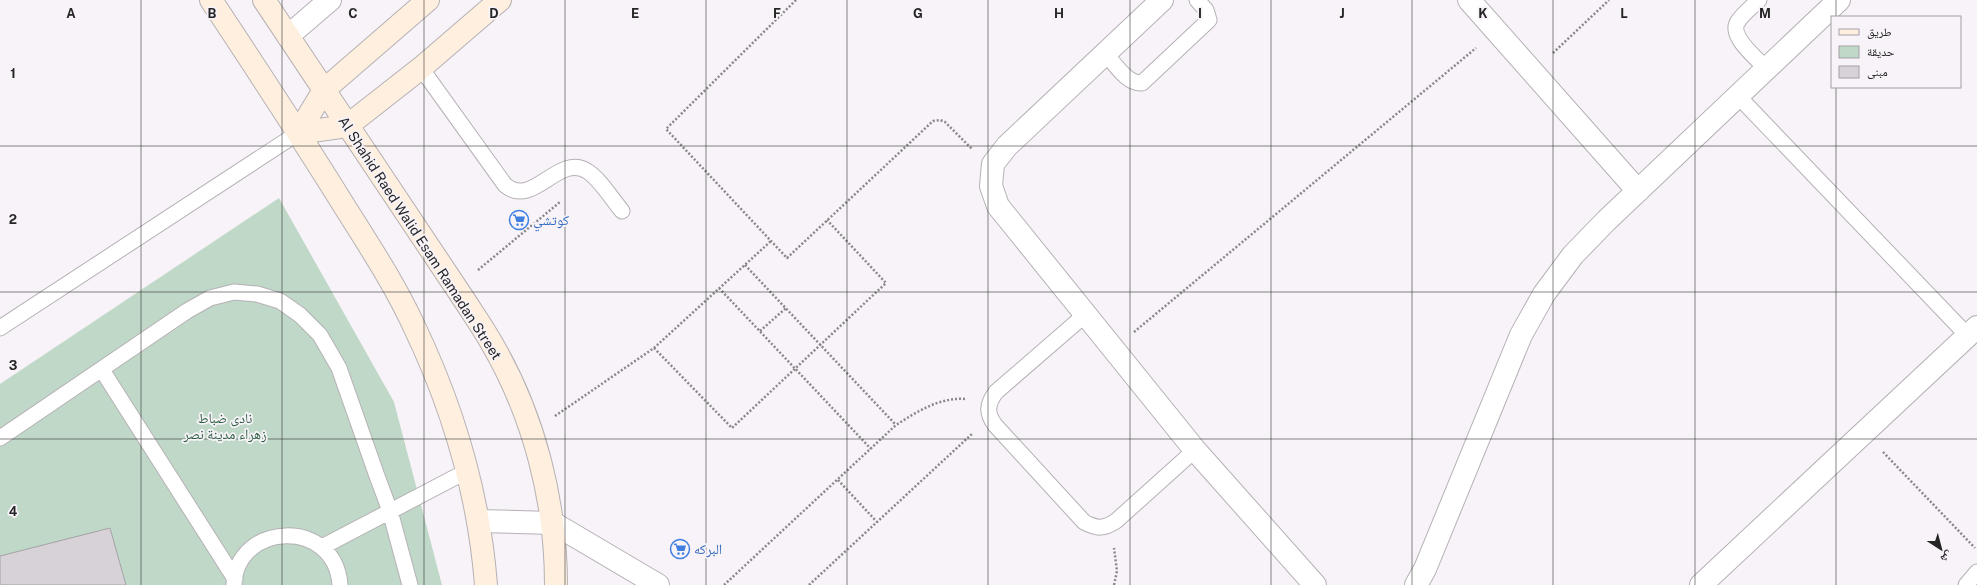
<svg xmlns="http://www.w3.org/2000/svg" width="1977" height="585" font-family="'Public Sans','Noto Naskh Arabic',sans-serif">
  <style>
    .green { fill: #c0d8c8 }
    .building { fill: #d6d2d7; stroke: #a5a2a6 }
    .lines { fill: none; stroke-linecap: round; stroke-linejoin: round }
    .lane-casing { stroke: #b5b1b5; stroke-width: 17 }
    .street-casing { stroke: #b5b1b5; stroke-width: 24 }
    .secondary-casing { stroke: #b5b1b5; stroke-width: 24 }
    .path { stroke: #8a878a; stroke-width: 2.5; stroke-dasharray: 2 2; stroke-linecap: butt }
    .lane { stroke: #fff; stroke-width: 15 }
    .street { stroke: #fff; stroke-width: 22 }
    .secondary { stroke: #feefde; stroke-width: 22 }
    .grid { fill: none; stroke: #262526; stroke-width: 1; stroke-opacity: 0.55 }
    .labels { text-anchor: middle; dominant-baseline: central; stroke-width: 3.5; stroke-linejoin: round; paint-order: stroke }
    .shop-label { font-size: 14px; fill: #366cbe; stroke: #f7f3f8; text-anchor: start }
    .street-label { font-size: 14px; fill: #262526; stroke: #f7f3f8 }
    .park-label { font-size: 14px; fill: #2c5f42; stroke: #f7f3f8 }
    .grid-label { font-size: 13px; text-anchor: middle; font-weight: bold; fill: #262526; stroke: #f7f3f8; stroke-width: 3.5; stroke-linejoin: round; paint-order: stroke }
  </style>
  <rect width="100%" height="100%" fill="#f7f3f8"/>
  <path class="green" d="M279 198 394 402 442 585H0V384Z"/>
  <path class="building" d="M110 528 126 585H0V556Z"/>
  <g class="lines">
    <g class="lane-casing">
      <path id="lane" d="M1759 0C1752 7 1742 14 1737 23 1730 37 1757 59 1767 69
        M1105 53C1115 64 1127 84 1142 83L1209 20 1206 10 1197 0
        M421 68 505 185C533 209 558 153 587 171 599 178 612 199 622 211
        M1738 96 1968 336
        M1086 314 996 392C987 404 986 413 995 425L1084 522C1097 529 1104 529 1116 521L1195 450
        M0 328 298 133
        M102 370 235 579
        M0 438 187 311 210 298 234 292 257 294 280 301 300 315 320 335 339 368 377 476 390 511 410 585
        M322 547 467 471
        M234 585C236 522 335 517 340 585
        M1966 585 1977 572"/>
    </g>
    <g class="street-casing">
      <path id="street" d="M1162 0 1007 146 993 164 991 186 998 206 1195 450 1315 585
        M1469 0 1638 191
        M288 36 330 0
        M478 521 553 523 658 585
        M1416 585 1425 569 1521 335 1544 294 1573 255 1606 221 1839 0
        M1701 585 1977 327"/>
    </g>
    <g class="secondary-casing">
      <path id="secondary" d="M211 0C254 65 297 130 338 196 364 238 392 279 413 324 452 405 479 495 486 585
        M264 0 465 301C474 315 483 328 491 342 534 415 556 501 556 585
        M298 133 347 126 421 68 500 0
        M298 133 324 90 428 0"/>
    </g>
    <path class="path" d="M796 0 666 129 787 258 933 121 940 120 945 122 972 149
      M1553 53 1609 0
      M745 265 896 425
      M478 270 560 202
      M719 288 871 449
      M760 331 786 308
      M1134 332 1476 48
      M654 348 732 428 886 283 827 220
      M555 416 654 348 771 241
      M1883 452 1975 548
      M838 480 877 522
      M724 585 896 425C918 411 940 397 966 399
      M809 585 973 433
      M1114 585 1117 571 1114 548"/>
    <use href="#lane" class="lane"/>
    <use href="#street" class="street"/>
    <use href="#secondary" class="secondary"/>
  </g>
  <path class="grid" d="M141 0V585M282 0V585M424 0V585M565 0V585M706 0V585M847 0V585M988 0V585M1130 0V585M1271 0V585M1412 0V585M1553 0V585M1695 0V585M1836 0V17M1836 87V585M0 146H1977M0 292H1977M0 439H1977"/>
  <defs>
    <g id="supermarket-ring" transform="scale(1)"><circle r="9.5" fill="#f7f3f8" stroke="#3f7fe0" stroke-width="1.5"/><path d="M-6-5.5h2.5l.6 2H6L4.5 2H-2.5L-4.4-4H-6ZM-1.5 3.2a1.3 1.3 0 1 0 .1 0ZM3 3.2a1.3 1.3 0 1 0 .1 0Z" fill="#3f7fe0"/></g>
  </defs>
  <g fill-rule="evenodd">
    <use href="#supermarket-ring" x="519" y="220"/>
    <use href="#supermarket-ring" x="680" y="549"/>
  </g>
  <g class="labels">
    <g class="shop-label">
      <text x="533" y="220">كوتشي</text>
      <text x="694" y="549">البركه</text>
    </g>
    <g class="street-label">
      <text transform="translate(420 238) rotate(57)">Al Shahid Raed Walid Esam Ramadan Street</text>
    </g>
    <g class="park-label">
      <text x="225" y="418">نادى ضباط<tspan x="225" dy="16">زهراء مدينة نصر</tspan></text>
    </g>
  </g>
  <g class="grid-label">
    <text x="71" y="18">A</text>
    <text x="212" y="18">B</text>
    <text x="353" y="18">C</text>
    <text x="494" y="18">D</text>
    <text x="635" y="18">E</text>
    <text x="777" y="18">F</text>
    <text x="918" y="18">G</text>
    <text x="1059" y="18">H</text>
    <text x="1200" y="18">I</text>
    <text x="1342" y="18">J</text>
    <text x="1483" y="18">K</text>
    <text x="1624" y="18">L</text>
    <text x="1765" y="18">M</text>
    <text x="13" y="78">1</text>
    <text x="13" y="224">2</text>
    <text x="13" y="370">3</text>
    <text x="13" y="516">4</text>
  </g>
  <rect x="1831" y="16" width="130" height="72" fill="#f7f3f8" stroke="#a3a1a4"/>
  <rect x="1839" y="29" width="20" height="6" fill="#feefde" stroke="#a3a1a4"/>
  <text x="1867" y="36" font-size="12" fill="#262526">طريق</text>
  <rect x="1839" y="46" width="20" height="12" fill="#c0d8c8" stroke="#a3a1a4"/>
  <text x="1867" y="56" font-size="12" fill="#262526">حديقة</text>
  <rect x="1839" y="66" width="20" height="12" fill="#d6d2d7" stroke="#a3a1a4"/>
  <text x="1867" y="76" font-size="12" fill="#262526">مبنى</text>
  <g transform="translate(1941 549) rotate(144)" stroke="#f7f3f8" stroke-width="3" paint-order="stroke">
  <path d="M0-3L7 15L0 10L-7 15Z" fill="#262526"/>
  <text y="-6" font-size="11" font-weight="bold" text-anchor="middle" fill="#262526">ش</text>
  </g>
</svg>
